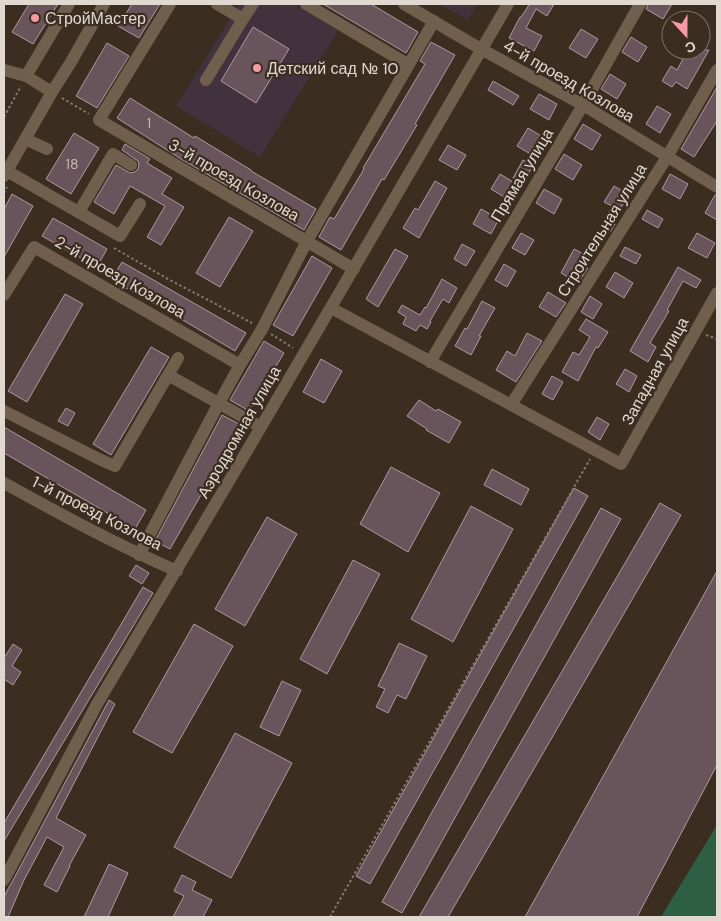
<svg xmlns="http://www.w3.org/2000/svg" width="721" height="921" font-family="'DM Sans',sans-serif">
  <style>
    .education { fill: #42323e }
    .green { fill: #2c5f44 }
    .building { fill: #69545c; stroke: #af98a0 }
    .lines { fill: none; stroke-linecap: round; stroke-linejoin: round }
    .path { stroke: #857a6f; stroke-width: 2; stroke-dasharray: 2.5 2.5; stroke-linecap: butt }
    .minor { stroke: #705f4c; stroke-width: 12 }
    .poi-dot { fill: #f49aa3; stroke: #3b2d20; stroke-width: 2 }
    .labels { text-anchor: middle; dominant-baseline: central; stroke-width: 4.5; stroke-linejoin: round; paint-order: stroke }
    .number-label { font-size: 14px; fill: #c3b7b3 }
    .poi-label { font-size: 16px; fill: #e1d8d0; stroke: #3b2d20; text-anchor: start }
    .street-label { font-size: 16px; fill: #e1d8d0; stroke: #3b2d20 }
  </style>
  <rect width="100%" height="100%" fill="#3b2d20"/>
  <path class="education" d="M239 4H294L338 31 260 157 176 106Z
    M439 4H477L468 20Z"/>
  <path class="green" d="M717 825V917H661Z"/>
  <path class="building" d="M29 4H58L33 44 12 32Z
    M132 4H160L139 38 118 26Z
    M323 4H371L418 32 406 53Z
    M526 4H554L547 16 536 9 526 28 542 36 534 51 509 38 520 17H521L529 5Z
    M648 4H672L663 19 646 9Z
    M253 27 289 49 256 103 221 81Z
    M581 29 598 39 586 58 569 48Z
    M631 37 647 47 638 62 622 52Z
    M431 42 455 55 415 124 417 125 384 180 382 179 341 250 319 237 330 217 334 219 364 169 363 168 425 64 420 61Z
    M107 43 129 56 97 108 76 96Z
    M688 50H709L687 89 676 82 672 87 662 81 671 66 677 70Z
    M610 74 626 84 617 99 601 89Z
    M493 81 519 96 513 105 488 90Z
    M717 87V121L694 157 681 149Z
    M539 94 557 104 549 120 530 109Z
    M130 98 194 138 195 136 251 170V171L316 209 304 230 181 159 117 118Z
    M657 106 671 114 660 133 646 124Z
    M583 124 601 135 592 150 574 139Z
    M528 128 543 137 532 155 517 146Z
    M74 133 99 148 71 194 46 179Z
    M125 144 150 159 147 163 172 178 162 194 184 207 161 245 147 237 165 206 130 186 114 214 94 202 116 165 130 173 135 172 138 169 139 165 138 161 122 150Z
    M448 145 466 155 457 170 439 160Z
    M564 154 582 165 573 180 555 169Z
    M523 160 533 165 523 183 513 178Z
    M500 174 518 185 509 200 491 189Z
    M670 174 688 184 680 199 662 189Z
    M435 181 447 188 419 238 403 228 415 208 418 210Z
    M614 186 629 195 612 222 615 224 610 232 601 227 612 206 604 202Z
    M544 189 562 199 554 214 536 203Z
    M12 194 33 206 4 257V209Z
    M715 195H717V220L705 213Z
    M481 209 499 219 491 234 473 224Z
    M647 210 663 219 658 228 642 219Z
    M229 217 253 231 220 287 196 273Z
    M53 218 107 249 97 267 42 236Z
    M521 233 534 240 525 255 512 248Z
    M697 233 715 243 707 258 688 248Z
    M462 244 475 251 466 266 454 259Z
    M625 247 641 255 636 264 620 256Z
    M395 249 408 256 378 307 366 299Z
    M574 249 591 258 586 267 588 268 578 283 561 273Z
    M312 256 332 268 293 336 273 325Z
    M122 262 246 333 235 351 166 310 111 280Z
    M504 264 516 271 507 287 495 280Z
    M678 267 701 280 696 288 683 281 667 310 669 311 650 343 656 347 648 362 630 351Z
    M615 272 633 283 624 298 606 287Z
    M442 279 457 288 449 303 443 299 430 321 431 322 427 329 420 325 416 331 403 324 406 317 398 312 402 305 420 315 425 307 426 308Z
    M548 292 566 303 556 317 539 307Z
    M65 294 83 304 27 402 8 391Z
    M590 296 602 304 593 319 581 312Z
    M482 301 495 308 479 336H481L471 355 455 346 465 328 467 329Z
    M586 319 608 332 598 348 596 347 578 381 562 372 573 352 579 355 590 337 579 330Z
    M527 333 542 341 516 382 496 370 507 351 515 356Z
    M264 341 284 353 249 411 230 400Z
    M151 347 169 357 111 455 93 444Z
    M321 359 342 371 324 403 303 392Z
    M625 369 637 376 629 392 616 384Z
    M552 376 563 382 553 400 542 394Z
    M419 400 436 411 438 409 461 422 449 443 426 430 427 429 407 416Z
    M66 408 75 413 68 426 58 421Z
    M222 415 241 425 170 549 155 541Z
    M597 417 609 424 600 440 588 432Z
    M4 427 146 510 135 529 4 453Z
    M391 467 440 493 408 552 360 524Z
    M492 469 529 489 521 505 484 485Z
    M574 488 588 496 370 884 356 876Z
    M660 503 681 515 448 917H419Z
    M471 506 513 529 453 642 411 619Z
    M601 508 621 519 402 913 382 902Z
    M267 517 297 534 245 626 215 609Z
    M353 560 380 574 327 674 300 659Z
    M136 565 149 573 142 584 129 576Z
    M717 571V765L637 917H525Z
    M143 587 153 593 4 841V823Z
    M194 624 233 646 172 753 133 732Z
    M399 643 427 656 406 699 397 695 388 713 376 707 385 689 378 686Z
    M13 644 22 650 12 666 21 672 13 685 4 679V658Z
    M282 681 301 690 279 736 260 727Z
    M109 700 115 704 56 818 86 835 69 866H70L57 892 44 885 64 847 47 837 24 880 8 917H4V897L9 887 11 884Z
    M235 733 292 763 231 878 174 847Z
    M109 864 128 873 108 917H84Z
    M182 875 196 882 192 890 212 900 203 917H173L184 896 174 891Z"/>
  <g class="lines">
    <path class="path" d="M62 98 89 114
      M4 117 21 86
      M4 193 7 187
      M114 248 166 278 252 323
      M271 334 293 348
      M706 335 717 339
      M330 917 590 459"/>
    <path class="minor" d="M170 4 99 120 354 269
      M306 4 409 65
      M404 4 481 49 583 105 717 187
      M243 19 253 4
      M4 70 26 76 52 92
      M26 76 69 4
      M206 80 243 19 217 4
      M25 139 47 149
      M7 171 120 236 140 204
      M4 176 52 92 71 62 104 4
      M79 212 113 154 131 165
      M4 295 34 247 240 365
      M331 308 621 464 717 293
      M430 362 583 105 640 4
      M168 375 261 427
      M511 405 667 157 717 70
      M4 411 101 460 115 466 178 358
      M4 483C60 514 117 545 177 571
      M139 555 219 403 240 365 262 329 307 241 434 21
      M4 880 97 704 261 427 508 4"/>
  </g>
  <g class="poi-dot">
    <circle cx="35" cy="18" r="5"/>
    <circle cx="257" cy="68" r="5"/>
  </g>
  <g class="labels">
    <g class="number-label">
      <text x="149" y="123">1</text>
      <text x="72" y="164">18</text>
    </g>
    <g class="poi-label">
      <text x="45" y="18">СтройМастер</text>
      <text x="267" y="68">Детский сад № 10</text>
    </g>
    <g class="street-label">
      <text transform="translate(569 81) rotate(30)">4-й проезд Козлова</text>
      <text transform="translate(522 175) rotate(-59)">Прямая улица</text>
      <text transform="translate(234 180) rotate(30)">3-й проезд Козлова</text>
      <text transform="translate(602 230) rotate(-58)">Строительная улица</text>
      <text transform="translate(120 277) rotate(30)">2-й проезд Козлова</text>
      <text transform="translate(655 371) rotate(-61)">Западная улица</text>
      <text transform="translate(239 432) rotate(-60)">Аэродромная улица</text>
      <text transform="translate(97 513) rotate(27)">1-й проезд Козлова</text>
    </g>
  </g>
  <rect width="721" height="921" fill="none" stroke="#e1d8d0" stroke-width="10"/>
  <g transform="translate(686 35) rotate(159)"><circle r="24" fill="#3b2d20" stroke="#7d7166"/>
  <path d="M0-4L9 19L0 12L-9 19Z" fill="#f49aa3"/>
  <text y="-8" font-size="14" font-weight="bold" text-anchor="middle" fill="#e1d8d0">С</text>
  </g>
</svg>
